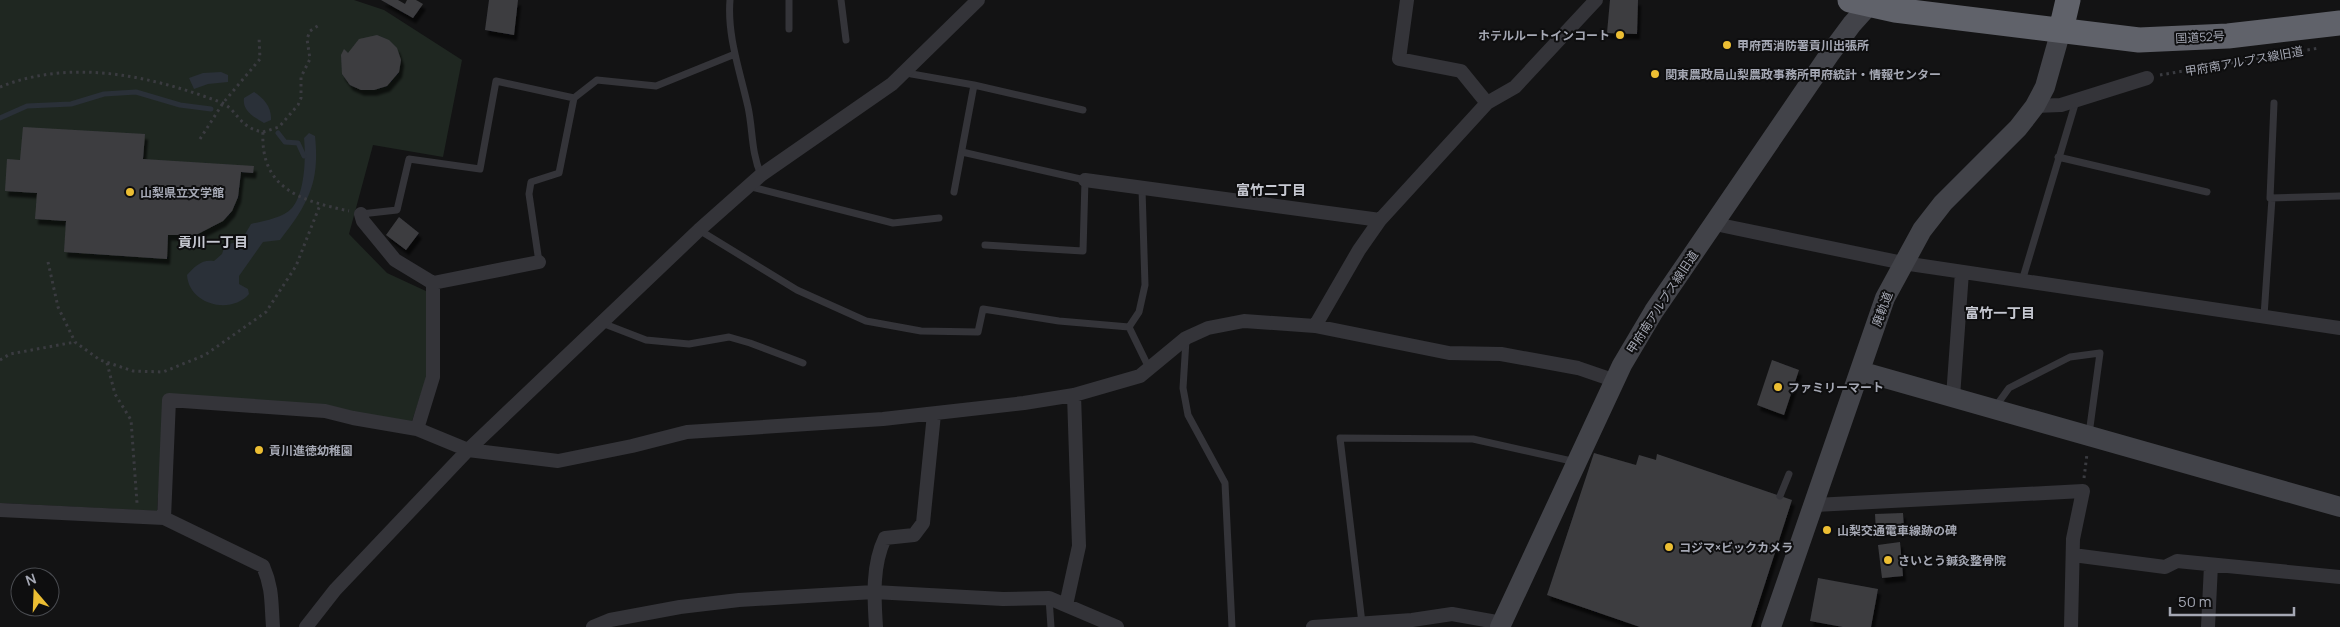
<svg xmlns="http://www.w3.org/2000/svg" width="2340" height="627" font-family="Manrope,'Noto Sans JP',sans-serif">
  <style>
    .green { fill: #1f2721 }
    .water { fill: #2a3038 }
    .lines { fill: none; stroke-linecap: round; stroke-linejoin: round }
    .stream { stroke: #2a3038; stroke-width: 5 }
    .building { fill: #3d3d41; filter: url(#shadow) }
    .path { stroke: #3a3b40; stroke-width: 3; stroke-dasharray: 2.5 4; stroke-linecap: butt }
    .lane { stroke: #343439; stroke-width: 7 }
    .street { stroke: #343439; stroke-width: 14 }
    .secondary { stroke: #424349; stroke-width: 20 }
    .highway { stroke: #60626a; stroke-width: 25 }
    .poi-dot { fill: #ecbe33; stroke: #0e0e0f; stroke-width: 2 }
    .labels { text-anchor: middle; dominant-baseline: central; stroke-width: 4; stroke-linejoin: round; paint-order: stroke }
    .poi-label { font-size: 12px; font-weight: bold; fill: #a5a8b4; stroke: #0e0e0f; text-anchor: start }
    .street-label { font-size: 12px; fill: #a5a8b4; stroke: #0e0e0f }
    .neighbourhood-label { font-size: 14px; font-weight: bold; fill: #c6c8d1; stroke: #0e0e0f }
  </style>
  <defs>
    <filter id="shadow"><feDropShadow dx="3" dy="5.5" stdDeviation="1" flood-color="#0009"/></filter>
  </defs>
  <rect width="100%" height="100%" fill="#131314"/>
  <path class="green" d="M0 0H354L384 10 462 60 443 157 373 145 349 234 387 273 428 292 427 376 411 424 165 396 157 511 0 503Z"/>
  <path class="water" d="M221 72 228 75V82L208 84 194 89 189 78 203 73Z
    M254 92C264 98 272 108 271 120L264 123C254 117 242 111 244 98Z
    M309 133 315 136C320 183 308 204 280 240L263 242 239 276V284L248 289 249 294C231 315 189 305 187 275 195 266 202 259 214 261L222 254 225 245 241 241 251 224C263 221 283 218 292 208 305 193 306 157 304 138Z"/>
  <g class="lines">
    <path class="stream" d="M0 118 27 106 71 104 104 94 136 92 180 105 211 109
      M278 133 285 142 298 143 304 156"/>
  </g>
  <path class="building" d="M381 0H398L405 4 407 0H416L423 4 413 18Z
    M489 0H518L514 35 485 30Z
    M1610 0H1638L1637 34 1607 33Z
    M377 35 389 40 397 48 401 60 399 72 387 86 374 90H361L350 85 342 74 341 55 344 49 348 53 359 39Z
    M23 127 145 134 143 159 254 166 253 173 241 172 238 197 232 211 223 221 196 235H168L167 259 64 252 66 221 35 219 37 193 5 191 7 159 20 160Z
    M399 217 419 233 406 250 386 235Z
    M1772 360 1799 370 1784 415 1757 405Z
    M1594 453 1636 465 1639 455 1656 460 1657 454 1792 500 1751 627H1640L1547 595Z
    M1903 513 1904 530 1876 531 1875 514Z
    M1900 542 1903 576 1882 578 1878 545Z
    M1818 578 1878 589 1871 627H1843L1810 621Z"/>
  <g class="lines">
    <path class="path" d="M2160 75 2319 48
      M0 87C72 58 151 76 220 102 238 109 238 128 263 132 260 190 303 201 349 211
      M263 132 279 127 298 105 301 98V77L310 59 307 39 310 31 319 25
      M200 139 223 103 260 59 259 37
      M48 262 58 307 75 342 100 360 133 371 163 372 205 355 266 312 296 266 320 205
      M0 360 10 354 75 342
      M107 363 115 394 131 420 137 503
      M2084 478 2087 454"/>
    <path class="lane" d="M730 0C727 36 740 71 748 107 753 130 751 152 761 175
      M789 0V29
      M841 0 846 40
      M906 73 974 85 1083 110
      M2274 103 2270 198 2340 196
      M962 152 1085 180 1083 251 985 245
      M2058 157 2207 192
      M748 186 893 223 939 218
      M954 192 974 85
      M361 214 397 210 409 159 480 169 496 81 574 98
      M699 230 797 290 866 321 921 331 978 332 983 309 1059 321 1129 327 1149 368
      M539 262 529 194 531 182 559 173 574 98 597 80 656 86 735 54
      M2022 281 2076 101
      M2264 316 2272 198
      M602 323 646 340 689 344 729 337 750 343 803 363
      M1129 327 1139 312 1145 285 1142 189
      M1186 340 1183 388 1188 415 1225 483 1232 627
      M1996 406 2009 388 2070 357 2100 353 2089 434
      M1780 496 1789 474
      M1049 598 1051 627
      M1362 623 1340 438 1473 439 1576 462"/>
    <path class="street" d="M1407 0 1399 59 1461 71 1487 103
      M2035 106 2061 105 2147 78
      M1085 180 1380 220
      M361 214 363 221 395 260 433 283 539 262
      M1715 224 1903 263 2340 328
      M1315 326 1359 250 1380 220 1487 103 1515 87 1596 0
      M1953 397 1962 272
      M417 429 433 377V283
      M1815 505 2083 491 2073 539 2071 627
      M0 510 164 518 263 566C273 589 271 603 273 627
      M164 518 169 400 325 411 353 418 417 429 468 450 558 461 632 446 687 432 883 419 1024 403 1074 395 1140 376 1186 338 1208 328 1244 321 1315 326 1449 353 1501 354 1578 368 1613 380
      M2073 555 2165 567 2177 561 2340 577
      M1066 605 1079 546 1074 395
      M306 627 335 590 468 450 699 230 761 175 892 84 978 0
      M593 627 610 620 680 607 739 600 874 592 1003 599 1049 598 1117 627
      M876 627C874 597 872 565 885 538L914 535 923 523 934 414
      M1313 627 1412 620 1452 614 1502 623
      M2208 627 2211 565"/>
    <path class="secondary" d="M1860 371 2340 507
      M1500 627 1622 365 1654 311 1829 55 1852 24 1870 4
      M1771 627 1885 298 1922 230 1943 203 2018 128 2035 106 2045 87 2061 30"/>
    <path class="highway" d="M1850 0 1895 10 2139 40 2228 36 2340 23
      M2061 30 2068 0"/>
  </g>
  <g class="poi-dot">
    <circle cx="1620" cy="35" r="5"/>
    <circle cx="1727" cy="45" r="5"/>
    <circle cx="1655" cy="74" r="5"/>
    <circle cx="130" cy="192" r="5"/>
    <circle cx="1778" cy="387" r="5"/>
    <circle cx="259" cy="450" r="5"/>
    <circle cx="1827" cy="530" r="5"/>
    <circle cx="1669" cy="547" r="5"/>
    <circle cx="1888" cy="560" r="5"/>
  </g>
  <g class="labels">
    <g class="poi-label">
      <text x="1610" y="35" text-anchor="end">ホテルルートインコート</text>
      <text x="1737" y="45">甲府西消防署貢川出張所</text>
      <text x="1665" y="74">関東農政局山梨農政事務所甲府統計・情報センター</text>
      <text x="140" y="192">山梨県立文学館</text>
      <text x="1788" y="387">ファミリーマート</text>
      <text x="269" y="450">貢川進徳幼稚園</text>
      <text x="1837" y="530">山梨交通電車線跡の碑</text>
      <text x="1679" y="547">コジマ×ビックカメラ</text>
      <text x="1898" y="560">さいとう鍼灸整骨院</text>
    </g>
    <g class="street-label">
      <text transform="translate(2200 37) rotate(-3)">国道52号</text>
      <text transform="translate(2244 61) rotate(-10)">甲府南アルプス線旧道</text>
      <text transform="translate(1662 302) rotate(-57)">甲府南アルプス線旧道</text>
      <text transform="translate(1882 309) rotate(-69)">廃軌道</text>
    </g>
    <g class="neighbourhood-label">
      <text x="1271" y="189">富竹二丁目</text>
      <text x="213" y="241">貢川一丁目</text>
      <text x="2000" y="312">富竹一丁目</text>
    </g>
  </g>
  <g transform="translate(35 592) rotate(341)"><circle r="24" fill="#0e0e0f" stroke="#4a4c51"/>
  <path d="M0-4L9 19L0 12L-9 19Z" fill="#ecbe33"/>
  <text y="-8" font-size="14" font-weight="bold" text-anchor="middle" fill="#a5a8b4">N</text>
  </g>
  <path d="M2170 607v8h124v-8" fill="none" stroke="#a5a8b4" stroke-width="2.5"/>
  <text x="2178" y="607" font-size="15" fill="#a5a8b4" stroke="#0e0e0f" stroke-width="4" paint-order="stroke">50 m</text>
</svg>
